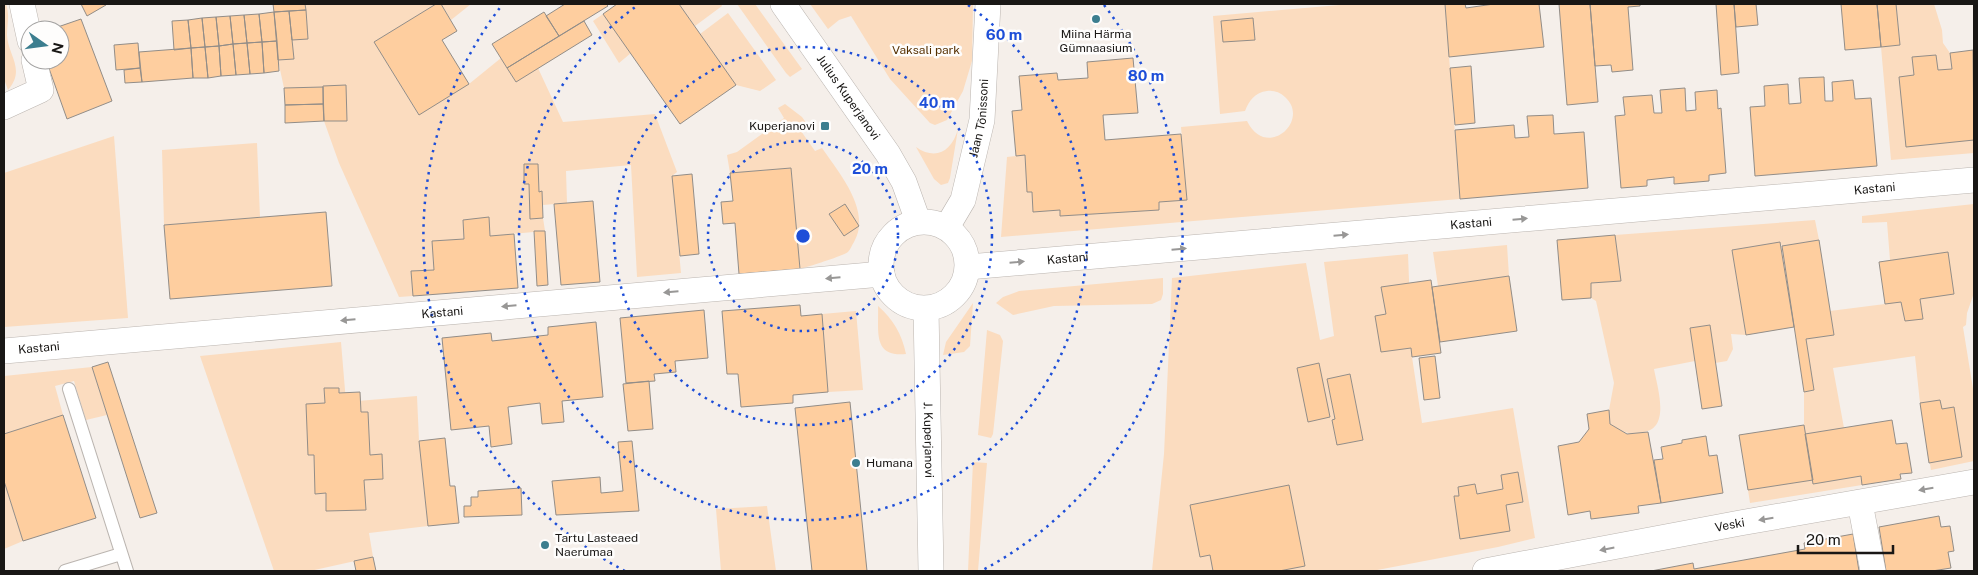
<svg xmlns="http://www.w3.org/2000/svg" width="1978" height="575" font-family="'Public Sans',sans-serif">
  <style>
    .green { fill: #fbdcbf; fill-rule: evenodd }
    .building { fill: #fece9f; stroke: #928d88 }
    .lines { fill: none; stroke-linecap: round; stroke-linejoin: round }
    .service-casing { stroke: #bbb5b0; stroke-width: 14 }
    .minor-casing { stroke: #bbb5b0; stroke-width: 26 }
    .service { stroke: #fff; stroke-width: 12 }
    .minor { stroke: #fff; stroke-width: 25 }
    .oneway { fill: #989796 }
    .ring { fill: none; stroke: #1d4ed8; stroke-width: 2.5; stroke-dasharray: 2.5 5 }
    .poi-dot { fill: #3c7e8f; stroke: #fefdfc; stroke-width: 2 }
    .labels { text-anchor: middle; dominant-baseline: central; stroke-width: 5; stroke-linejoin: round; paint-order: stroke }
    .poi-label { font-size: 12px; fill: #191715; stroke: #fefdfc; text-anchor: start }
    .park-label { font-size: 12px; fill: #553000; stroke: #fefdfc }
    .street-label { font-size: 12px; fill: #191715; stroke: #fefdfc }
    .centre { fill: #1d4ed8; stroke: #fefdfc; stroke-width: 2.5 }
    .ring-label { font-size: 15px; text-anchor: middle; font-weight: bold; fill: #1d4ed8; stroke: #fefdfc; stroke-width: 5; stroke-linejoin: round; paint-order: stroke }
  </style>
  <rect width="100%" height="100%" fill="#f5efea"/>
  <path class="green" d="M4 4H6C10 15 7 24 7 35 8 56 26 69 8 90L4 79Z
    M305 4H436L374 42 418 114 469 84 501 58 516 82 538 68 563 122 655 114 677 172 672 176 681 273 637 277 631 165 566 171 567 203 543 205 542 192H539L538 164H524V184H529L530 218H543L545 231 490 236 488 218 463 220 464 239 432 241 434 270 411 271 413 296 399 297 339 163 324 121 323 87 284 88 278 60 294 59 292 40 308 38Z
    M441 4H471L451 20Z
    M679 4H721L722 6 695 26Z
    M737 4H755L802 69 790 77 786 73Z
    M810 4H973L972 61 963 91 947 120 935 125 930 123 890 79 851 16 839 20 828 29Z
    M1351 4H1445L1460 199 1001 237 1007 157 1025 155 1027 192H1032L1033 212 1060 210V216L1159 210V202L1187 200 1181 127 1247 121C1267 161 1311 120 1285 97 1280 92 1273 90 1267 91 1255 92 1249 101 1245 111L1220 114 1213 16Z
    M1896 4H1934L1942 30 1943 43 1950 53 1952 69 1974 91V153L1891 160 1881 47 1900 45Z
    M728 13 776 80 760 91 736 85 700 34Z
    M603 14 631 53 619 63 593 21Z
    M785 104 802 117 807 124 801 131 815 151 822 148C839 173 872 211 854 242 852 245 850 250 848 252 840 257 810 266 800 269L791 168 730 173 727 155 737 152 784 118 778 108Z
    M958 129 950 178 948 183 941 185 934 179 916 147C936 161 952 151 958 129Z
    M114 136 128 318 4 327V173Z
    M257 143 260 217 164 225 162 150Z
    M1974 204V293L1967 313 1966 325 1963 327 1974 395V461L1931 470 1920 403 1915 356 1833 368 1844 428 1805 434 1804 425V392L1814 390 1806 339 1834 335 1830 311 1885 304 1890 260 1887 222 1862 223V216Z
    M1815 220 1819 240 1782 246 1780 242 1732 250 1746 335 1731 334 1733 349 1727 361 1715 363 1710 325 1690 328 1695 361 1654 369C1657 386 1671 428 1644 432 1626 435 1626 433 1610 424L1609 410 1614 383 1596 301 1591 298V283L1621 281 1615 235Z
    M1507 245 1509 276 1438 286 1433 252Z
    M1408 254 1412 357 1422 423 1513 408 1535 538 1498 547 1372 571H1152L1164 454 1172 278 1306 263 1320 340 1334 336 1324 262ZM1350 374 1363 440 1337 445 1332 420 1335 419 1327 379Z
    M1163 278V294L1161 300 1152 304 1054 306 1013 315 996 303 1003 297 1019 291Z
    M973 303 970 346 964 352 943 355 946 342Z
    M878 306C893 319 902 334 906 354 872 357 879 331 878 306Z
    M856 311 863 390 828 392 822 314Z
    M987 330 1000 335 1003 341 993 434 991 438 978 435Z
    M341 342 346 402 417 396 419 441 428 526 369 533 373 557 310 571H274L200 356Z
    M92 367 107 415 86 420 74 381 55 386 63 415 4 434V376Z
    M973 462 987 463 978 571H968Z
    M1861 476 1862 485 1750 503 1748 490 1812 480 1813 484Z
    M4 481 23 541 4 549Z
    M767 506 776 571H721L716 509Z"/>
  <path class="building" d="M81 4H105L106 5 87 16Z
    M273 4H305L306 10 274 12Z
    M436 4H441L457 31 442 40 469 84 419 115 374 42Z
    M565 4H606L608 6 559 36 546 16Z
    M617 4H679L736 85 680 124 603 14Z
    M1445 4H1465L1466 8 1494 4H1539L1544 47 1449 57Z
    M1559 4H1590L1598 102 1567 105Z
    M1590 4H1640V6L1628 7 1633 70 1612 72 1611 65 1595 66Z
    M1716 4H1734L1739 73 1721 75Z
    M1734 4H1756L1758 25 1736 27Z
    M1841 4H1877L1881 47 1845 50Z
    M1877 4H1896L1900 45 1881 47Z
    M306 10 308 39 292 40 289 11Z
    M289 11 294 59 278 60 274 12Z
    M274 12 277 41 262 42 259 14Z
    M544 12 559 36 507 68 492 44Z
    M259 14 262 42 247 43 244 15Z
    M244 15 247 43 233 44 230 16Z
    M230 16 233 44 219 46 216 17Z
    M216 17 219 46 205 47 202 18Z
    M202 18 205 47 191 48 188 20Z
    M1253 18 1255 40 1223 42 1221 21Z
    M81 19 112 101 67 119 46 60H60V30H49Z
    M188 20 191 48 174 50 172 21Z
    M584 21 592 35 516 82 507 68Z
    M277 41 279 71 264 73 262 42Z
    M262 42 264 73 250 74 247 43Z
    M138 43 140 68 116 70 114 45Z
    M247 43 250 74 236 75 233 44Z
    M233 44 236 75 221 76 219 46Z
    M219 46 221 76 208 78 205 47Z
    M205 47 208 78H193L191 48Z
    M191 48 193 78 142 82 139 52Z
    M1973 50 1974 140 1906 147 1899 77 1914 75 1912 57 1936 55 1938 70 1952 69 1950 53Z
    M1133 58 1138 113 1103 115 1105 140 1181 134 1187 200 1159 202V210L1060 216V210L1033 212 1032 192H1027L1025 155 1016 156 1012 111 1022 110 1019 76 1057 73 1058 80 1088 78 1087 62Z
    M1471 66 1475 123 1455 125 1450 68Z
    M140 68 142 82 125 83 124 70Z
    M1824 77 1825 101H1833L1832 82 1853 80 1855 99 1871 98 1877 166 1755 176 1750 107 1765 106 1764 86 1788 84 1789 104 1801 103 1799 78Z
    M346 85 347 121H324L323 86Z
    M323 87V104L285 105 284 88Z
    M1685 88 1686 111 1696 110 1695 92 1717 90 1718 109 1721 108 1726 173 1709 175V181L1674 184V177L1647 180V186L1621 188 1615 116 1625 115 1623 97 1652 95 1654 113H1662L1660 90Z
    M323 104 324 121 285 123V105Z
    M1553 115 1554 134 1584 132 1588 188 1460 199 1455 130 1514 125 1515 138 1529 137 1527 116Z
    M524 164H538L539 192 542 191 543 218 530 219 529 184H524Z
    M791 168 800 269 739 274 735 223 723 224 721 202 733 201 730 173Z
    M692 174 699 254 680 256 672 176Z
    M593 201 600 282 561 285 554 204Z
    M845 204 859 226 844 236 829 214Z
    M326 212 332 286 170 299 164 225Z
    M489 217 490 236 514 234 518 288 413 296 411 271 434 270 432 241 464 239 463 220Z
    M534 231H545L548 285 537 286Z
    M1615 235 1621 281 1591 283V298L1562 300 1557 240Z
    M1819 240 1834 335 1806 339 1814 390 1804 392 1782 246Z
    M1780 242 1794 327 1746 335 1732 250Z
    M1948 252 1954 294 1920 299 1923 319 1905 321 1901 302 1885 304 1879 262Z
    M1509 276 1517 331 1440 342 1432 287Z
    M1431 280 1441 353 1412 357 1411 348 1381 352 1375 316 1386 314 1381 287Z
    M800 305 801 316 822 314 828 392 793 395V403L741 407 738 374H727L722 311Z
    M704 310 708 358 675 361 676 372 654 374 655 381 626 383 620 318Z
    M596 322 603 397 562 401 564 422 542 424 540 403 508 407 512 444 491 447 489 426 451 430 442 338 491 333 492 341 548 335V327Z
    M1710 325 1722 406 1702 409 1690 328Z
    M1435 356 1440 398 1424 400 1419 358Z
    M108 362 157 513 140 518 92 367Z
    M1319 363 1330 417 1308 422 1297 368Z
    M1350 374 1363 440 1337 445 1332 420 1335 419 1327 379Z
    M649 381 653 429 628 431 623 384Z
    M324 388H339V393L360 392 361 412H368L370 455 382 454 383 479 364 480 366 510 326 511V493L315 494 314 455H308L306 404 325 403Z
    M1940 400 1942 409 1954 407 1962 457 1929 463 1920 403Z
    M850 402 867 571H812L795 408Z
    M1609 410 1610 424 1627 434 1648 432 1661 503 1638 506 1639 513 1591 519 1590 511 1568 515 1558 446 1579 442 1589 429 1587 414Z
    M63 415 96 518 23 541 4 481V434Z
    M1892 420 1896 444 1907 443 1912 473 1900 474 1901 479 1862 485 1861 476 1813 484 1805 434Z
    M1804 425 1813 480 1748 490 1739 435Z
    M1706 436 1709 456 1717 455 1723 493 1661 503 1654 460 1663 459 1661 447 1682 443V440Z
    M445 438 450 486H455L459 523 428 526 419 441Z
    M632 441 639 511 556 515 552 481 600 477 601 493 623 491 618 442Z
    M1518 472 1523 502 1506 505 1510 531 1460 539 1454 496H1459L1458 487 1475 484 1477 494 1503 489 1501 475Z
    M1289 485 1305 566 1279 571H1213L1210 555 1200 557 1190 505Z
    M521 488 522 515 464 517V506H471V497H478V491Z
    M1939 516 1941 527 1950 526 1954 551 1948 552 1951 568 1932 571H1886L1879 527Z
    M1853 534 1859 571H1651L1693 563 1694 569 1805 549 1804 543Z
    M373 557 376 571H356L354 561Z"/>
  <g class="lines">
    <g class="service-casing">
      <path id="service" d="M69 389 127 571
        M65 571 121 554"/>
    </g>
    <g class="minor-casing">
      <g id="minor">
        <path d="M22 4 30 41"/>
        <path id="s1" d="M783 4 888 154 904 182 918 221"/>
        <path d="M4 107 41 90 34 60"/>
        <circle cx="924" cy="265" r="43"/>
        <path id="s2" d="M947 227 963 200 982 120 988 4"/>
        <path id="s3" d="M968 267 1974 180"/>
        <path id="s4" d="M926 309 931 571"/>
        <path id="s5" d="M4 351 882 274"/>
        <path d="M1860 503 1873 571"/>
        <path id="s6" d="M1485 571 1740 523 1974 482"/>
      </g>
    </g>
    <use href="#service" class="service"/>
    <use href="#minor" class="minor"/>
  </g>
  <defs><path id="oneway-solid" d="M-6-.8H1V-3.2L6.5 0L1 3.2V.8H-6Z" transform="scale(1.25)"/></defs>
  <g class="oneway">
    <use href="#oneway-solid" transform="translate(1520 219) rotate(-5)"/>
    <use href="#oneway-solid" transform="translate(1341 235) rotate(-5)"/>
    <use href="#oneway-solid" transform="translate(1179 249) rotate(-5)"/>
    <use href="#oneway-solid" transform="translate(1017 262) rotate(-5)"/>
    <use href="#oneway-solid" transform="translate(833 278) rotate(175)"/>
    <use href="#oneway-solid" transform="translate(671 292) rotate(175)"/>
    <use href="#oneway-solid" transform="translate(509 306) rotate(175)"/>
    <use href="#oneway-solid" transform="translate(348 320) rotate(175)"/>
    <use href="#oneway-solid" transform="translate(1926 489) rotate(170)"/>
    <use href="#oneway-solid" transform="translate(1766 519) rotate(171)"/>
    <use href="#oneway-solid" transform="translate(1607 549) rotate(169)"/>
  </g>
  <g class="ring">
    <circle cx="803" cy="236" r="95"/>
    <circle cx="803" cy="236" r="189"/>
    <path d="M968 5A284 284 0 1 1 638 5"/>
    <path d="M625 571A379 379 0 0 1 502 5M1104 5A379 379 0 0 1 981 571"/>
  </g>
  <g class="poi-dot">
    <circle cx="1096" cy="19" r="5"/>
    <rect x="820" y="121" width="10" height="10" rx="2.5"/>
    <circle cx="856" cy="463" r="5"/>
    <circle cx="545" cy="545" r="5"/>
  </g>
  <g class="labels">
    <g class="poi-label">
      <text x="1096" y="34" text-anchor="middle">Miina Härma<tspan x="1096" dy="14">Gümnaasium</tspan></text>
      <text x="815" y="126" text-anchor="end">Kuperjanovi</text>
      <text x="866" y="463">Humana</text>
      <text x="555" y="538">Tartu Lasteaed<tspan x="555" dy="14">Naerumaa</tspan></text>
    </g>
    <g class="park-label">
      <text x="926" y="50">Vaksali park</text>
    </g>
    <g class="street-label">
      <text stroke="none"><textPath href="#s1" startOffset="114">Julius Kuperjanovi</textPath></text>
      <text stroke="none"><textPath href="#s2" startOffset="115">Jaan Tõnissoni</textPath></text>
      <text stroke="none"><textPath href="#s3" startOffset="910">Kastani</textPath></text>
      <text stroke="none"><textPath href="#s3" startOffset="505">Kastani</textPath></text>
      <text stroke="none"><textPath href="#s3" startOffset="100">Kastani</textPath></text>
      <text stroke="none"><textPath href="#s5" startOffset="440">Kastani</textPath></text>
      <text stroke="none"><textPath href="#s5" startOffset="35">Kastani</textPath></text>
      <text stroke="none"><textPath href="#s4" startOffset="131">J. Kuperjanovi</textPath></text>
      <text stroke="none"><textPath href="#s6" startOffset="249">Veski</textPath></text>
    </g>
  </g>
  <circle cx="803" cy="236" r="8" class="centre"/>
  <g class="ring-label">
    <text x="1004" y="40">60 m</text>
    <text x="1146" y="81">80 m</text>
    <text x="937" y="108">40 m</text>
    <text x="870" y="174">20 m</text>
  </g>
  <rect width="1978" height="575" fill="none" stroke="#191715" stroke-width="10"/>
  <g transform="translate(45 45) rotate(104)"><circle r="24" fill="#fefdfc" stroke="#a2a1a0"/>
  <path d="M0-4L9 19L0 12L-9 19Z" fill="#3c7e8f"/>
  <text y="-8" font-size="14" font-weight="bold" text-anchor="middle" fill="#191715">N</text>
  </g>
  <path d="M1798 545v8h95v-8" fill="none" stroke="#191715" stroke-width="2.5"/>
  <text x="1806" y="545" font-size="15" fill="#191715" stroke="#fefdfc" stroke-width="4" paint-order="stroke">20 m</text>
</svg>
